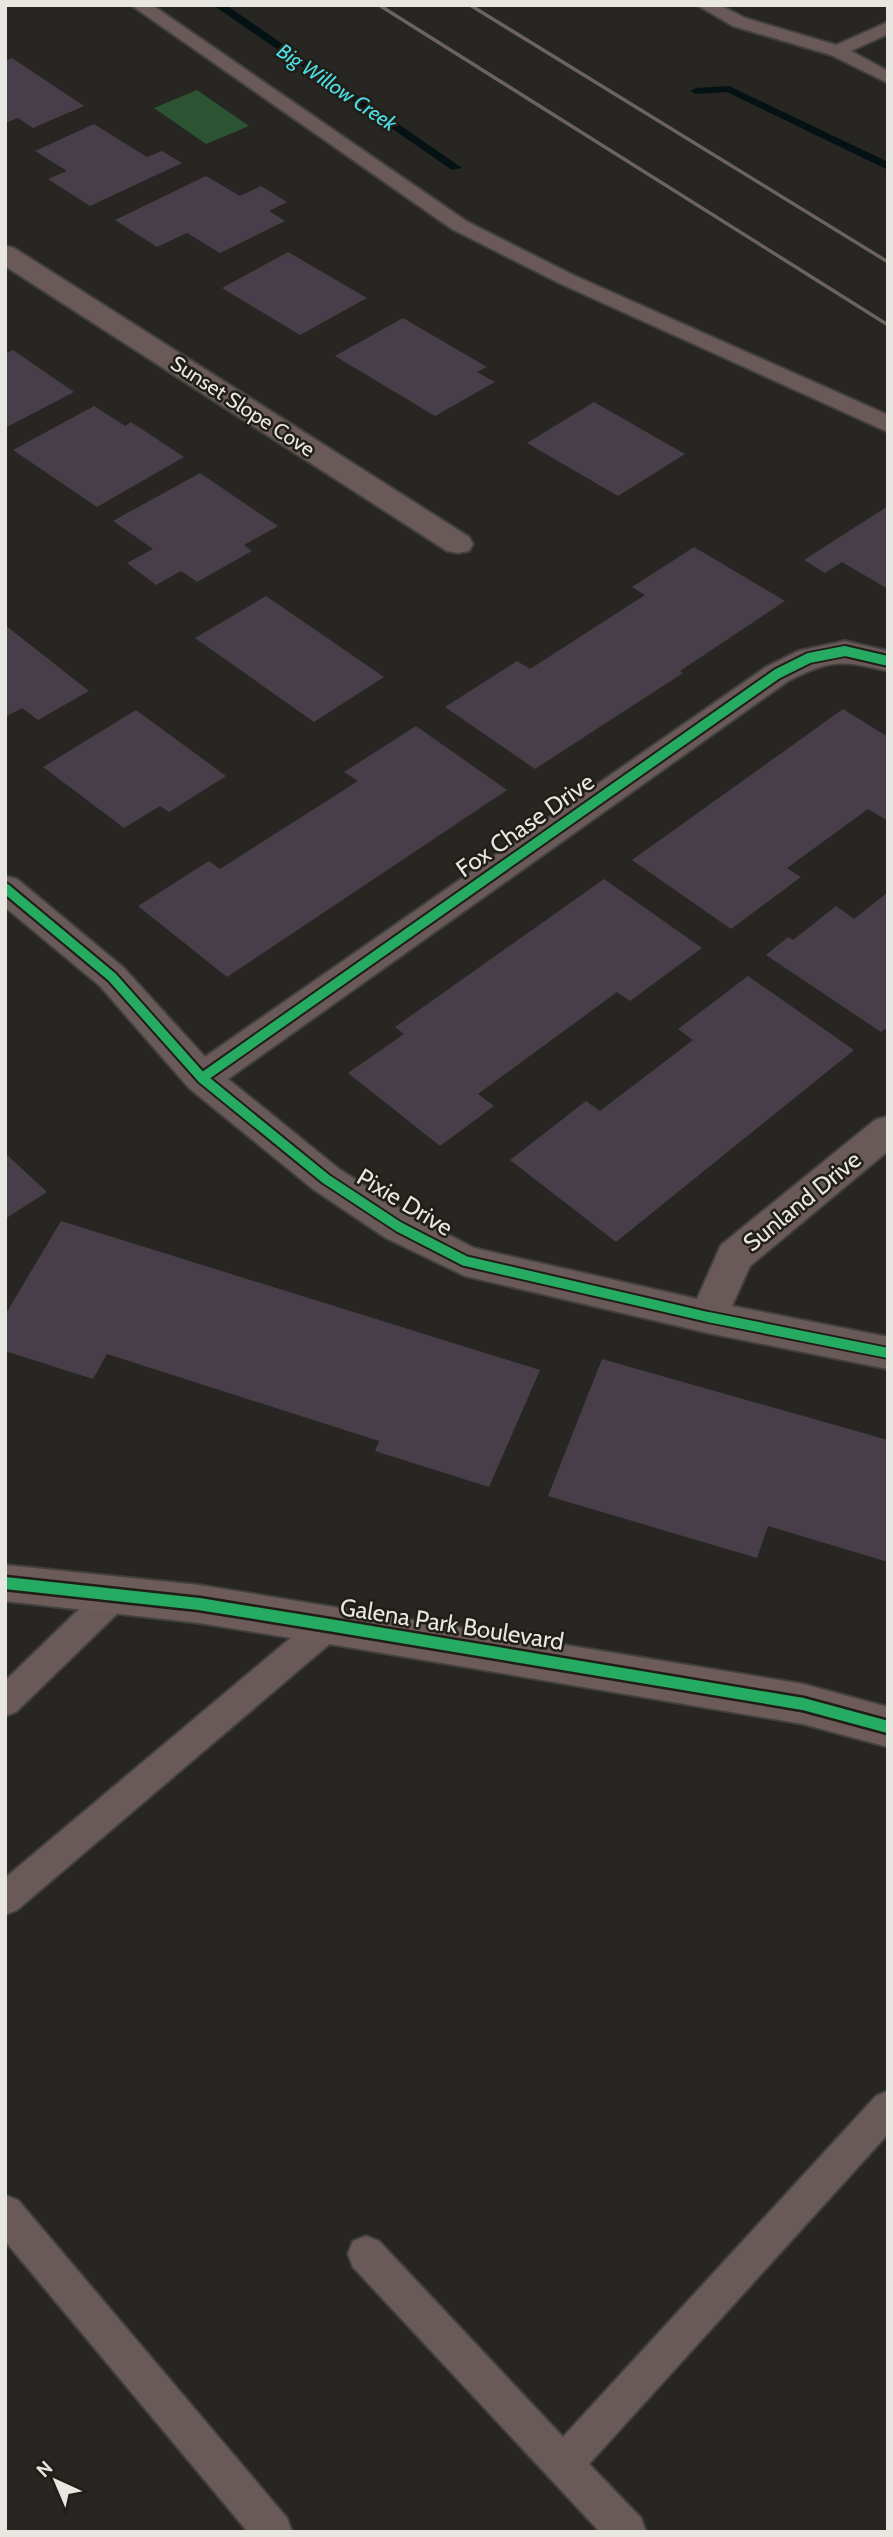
<svg xmlns="http://www.w3.org/2000/svg" width="893" height="2537" font-family="Cabin,sans-serif">
  <style>
    .green { fill: #2c5432 }
    .lines { fill: none; stroke-linecap: round; stroke-linejoin: round }
    .stream { fill: #041213; fill-rule: evenodd }
    .building { fill: #483e49 }
    .lane-casing { stroke: #41403e; stroke-width: 4 }
    .street-casing { stroke: #41403e; stroke-width: 4 }
    .secondary-casing { stroke: #41403e; stroke-width: 4 }
    .lane { fill: #695958; fill-rule: evenodd }
    .street { fill: #695958; fill-rule: evenodd }
    .secondary { fill: #6c5b59; fill-rule: evenodd }
    .rail { stroke: #6c625f; stroke-width: 3.5 }
    .cycleway-far1-casing { stroke: #201e16; stroke-width: 14 }
    .cycleway-casing { stroke: #201e16; stroke-width: 17 }
    .cycleway-far1 { stroke: #26ab63; stroke-width: 10 }
    .cycleway { stroke: #26ab63; stroke-width: 12 }
    .labels { text-anchor: middle; dominant-baseline: central; stroke-width: 5; stroke-linejoin: round; paint-order: stroke }
    .far-water-label { font-size: 21px; font-style: italic; fill: #4cdce4; stroke: #201e16 }
    .far-street-label { font-size: 21px; fill: #e8e6e1; stroke: #201e16 }
    .street-label { font-size: 24px; fill: #e8e6e1; stroke: #201e16 }
  </style>
  <rect width="100%" height="100%" fill="#272622"/>
  <path class="green" d="M197 90 249 126 206 144 154 108Z"/>
  <g class="lines">
    <path class="stream" d="M213 5H226L462 168 452 170Z
      M729 86 888 162V170L727 92 696 94 690 91 696 88Z"/>
  </g>
  <path class="building" d="M12 58 84 106 33 128 18 118 5 123V61Z
    M94 124 147 157 162 151 182 163 90 206 48 179 67 171 35 151Z
    M206 176 240 196 261 186 287 202 269 211 285 221 220 253 187 233 157 247 115 220Z
    M288 252 367 298 300 335 222 288Z
    M403 318 487 367 477 372 495 382 435 416 335 356Z
    M13 350 74 392 5 428V354Z
    M594 402 685 454 618 496 527 443Z
    M94 406 125 426 131 422 184 457 97 507 13 450Z
    M200 473 278 526 244 545 252 551 197 582 181 571 156 585 127 563 153 549 113 521Z
    M888 506V589L842 562 825 573 804 560Z
    M694 547 785 601 680 671 683 673 535 769 445 707 517 661 530 669 645 595 632 587Z
    M266 596 384 677 314 722 195 638Z
    M5 625 89 691 38 720 22 708 5 717Z
    M843 709 888 737V821L868 809 787 868 801 877 731 929 632 860Z
    M136 710 226 776 169 812 160 806 124 828 43 767Z
    M416 726 507 790 227 977 138 906 209 861 220 869 358 781 344 772Z
    M604 879 702 948 630 1001 617 992 478 1094 494 1106 440 1146 348 1073 404 1034 395 1027Z
    M888 892V1027L881 1032 766 955 788 937 793 940 836 906 854 919Z
    M748 976 854 1050 616 1242 510 1160 586 1101 600 1111 693 1040 678 1029Z
    M5 1153 47 1192 5 1219Z
    M61 1221 540 1370 489 1487 375 1451 379 1441 107 1354 93 1379 5 1351V1315Z
    M602 1359 888 1440V1562L768 1526 757 1558 548 1496Z"/>
  <g class="lines">
    <g class="lane-casing">
      <path id="lane" d="M131 5H152L466 221 573 275 888 415V432L559 283 452 229Z
        M697 5H720L745 18 836 45 888 22V34L851 51 888 71V83L831 55 733 26Z
        M115 1582 126 1585 130 1595 126 1605 16 1712 5 1716V1681L104 1585Z
        M329 1611 340 1615 344 1625 340 1635 17 1910 5 1915V1878L318 1615Z
        M888 2091V2134L589 2464 641 2518 646 2532H600L353 2267 348 2254 353 2241 366 2236 379 2241 563 2437 876 2096Z
        M5 2195 18 2200 287 2518 292 2532H248L5 2241Z"/>
    </g>
    <g class="street-casing">
      <path id="street" d="M5 246 14 248 469 537 473 544 469 551 458 553 447 551 5 266Z
        M845 641 888 651V671C841 660 832 659 788 681L228 1079 339 1169 412 1216 474 1248 697 1299 721 1245 875 1120 888 1116V1151L750 1266 732 1306 888 1337V1369L708 1333 465 1276 386 1238 313 1189 189 1088 100 986 5 907V876L17 879 124 968 205 1057 766 667 798 651Z"/>
    </g>
    <g class="secondary-casing">
      <path id="secondary" d="M5 1565 199 1585 803 1684 888 1707V1747L803 1724 329 1644 199 1623 5 1601Z"/>
    </g>
    <use href="#lane" class="lane"/>
    <use href="#street" class="street"/>
    <use href="#secondary" class="secondary"/>
    <path class="rail" d="M379 5 888 325
      M470 5 888 262"/>
    <g class="cycleway-far1-casing">
      <path id="cycleway-far1" d="M5 888 112 977 202 1078 326 1179 399 1227 465 1261 708 1317 888 1353
        M202 1078 777 674 809 658 845 651 888 661"/>
    </g>
    <g class="cycleway-casing">
      <path id="cycleway" d="M5 1583 199 1604 329 1625 803 1704 888 1727"/>
    </g>
    <use href="#cycleway-far1" class="cycleway-far1"/>
    <use href="#cycleway" class="cycleway"/>
  </g>
  <g class="labels">
    <g class="far-water-label">
      <text transform="translate(337 87) rotate(34)">Big Willow Creek</text>
    </g>
    <g class="far-street-label">
      <text transform="translate(243 406) rotate(33)">Sunset Slope Cove</text>
    </g>
    <g class="street-label">
      <text transform="translate(525 825) rotate(-35)">Fox Chase Drive</text>
      <text transform="translate(802 1201) rotate(-39)">Sunland Drive</text>
      <text transform="translate(405 1202) rotate(31)">Pixie Drive</text>
      <text transform="translate(452 1624) rotate(9)">Galena Park Boulevard</text>
    </g>
  </g>
  <rect width="893" height="2537" fill="none" stroke="#e8e6e1" stroke-width="14"/>
  <g transform="translate(56 2481) rotate(316)" stroke="#201e16" stroke-width="5" paint-order="stroke">
  <path d="M0-5L12 26L0 18L-12 26Z" fill="#e8e6e1"/>
  <text y="-10" font-size="19" font-weight="bold" text-anchor="middle" fill="#e8e6e1">N</text>
  </g>
</svg>
